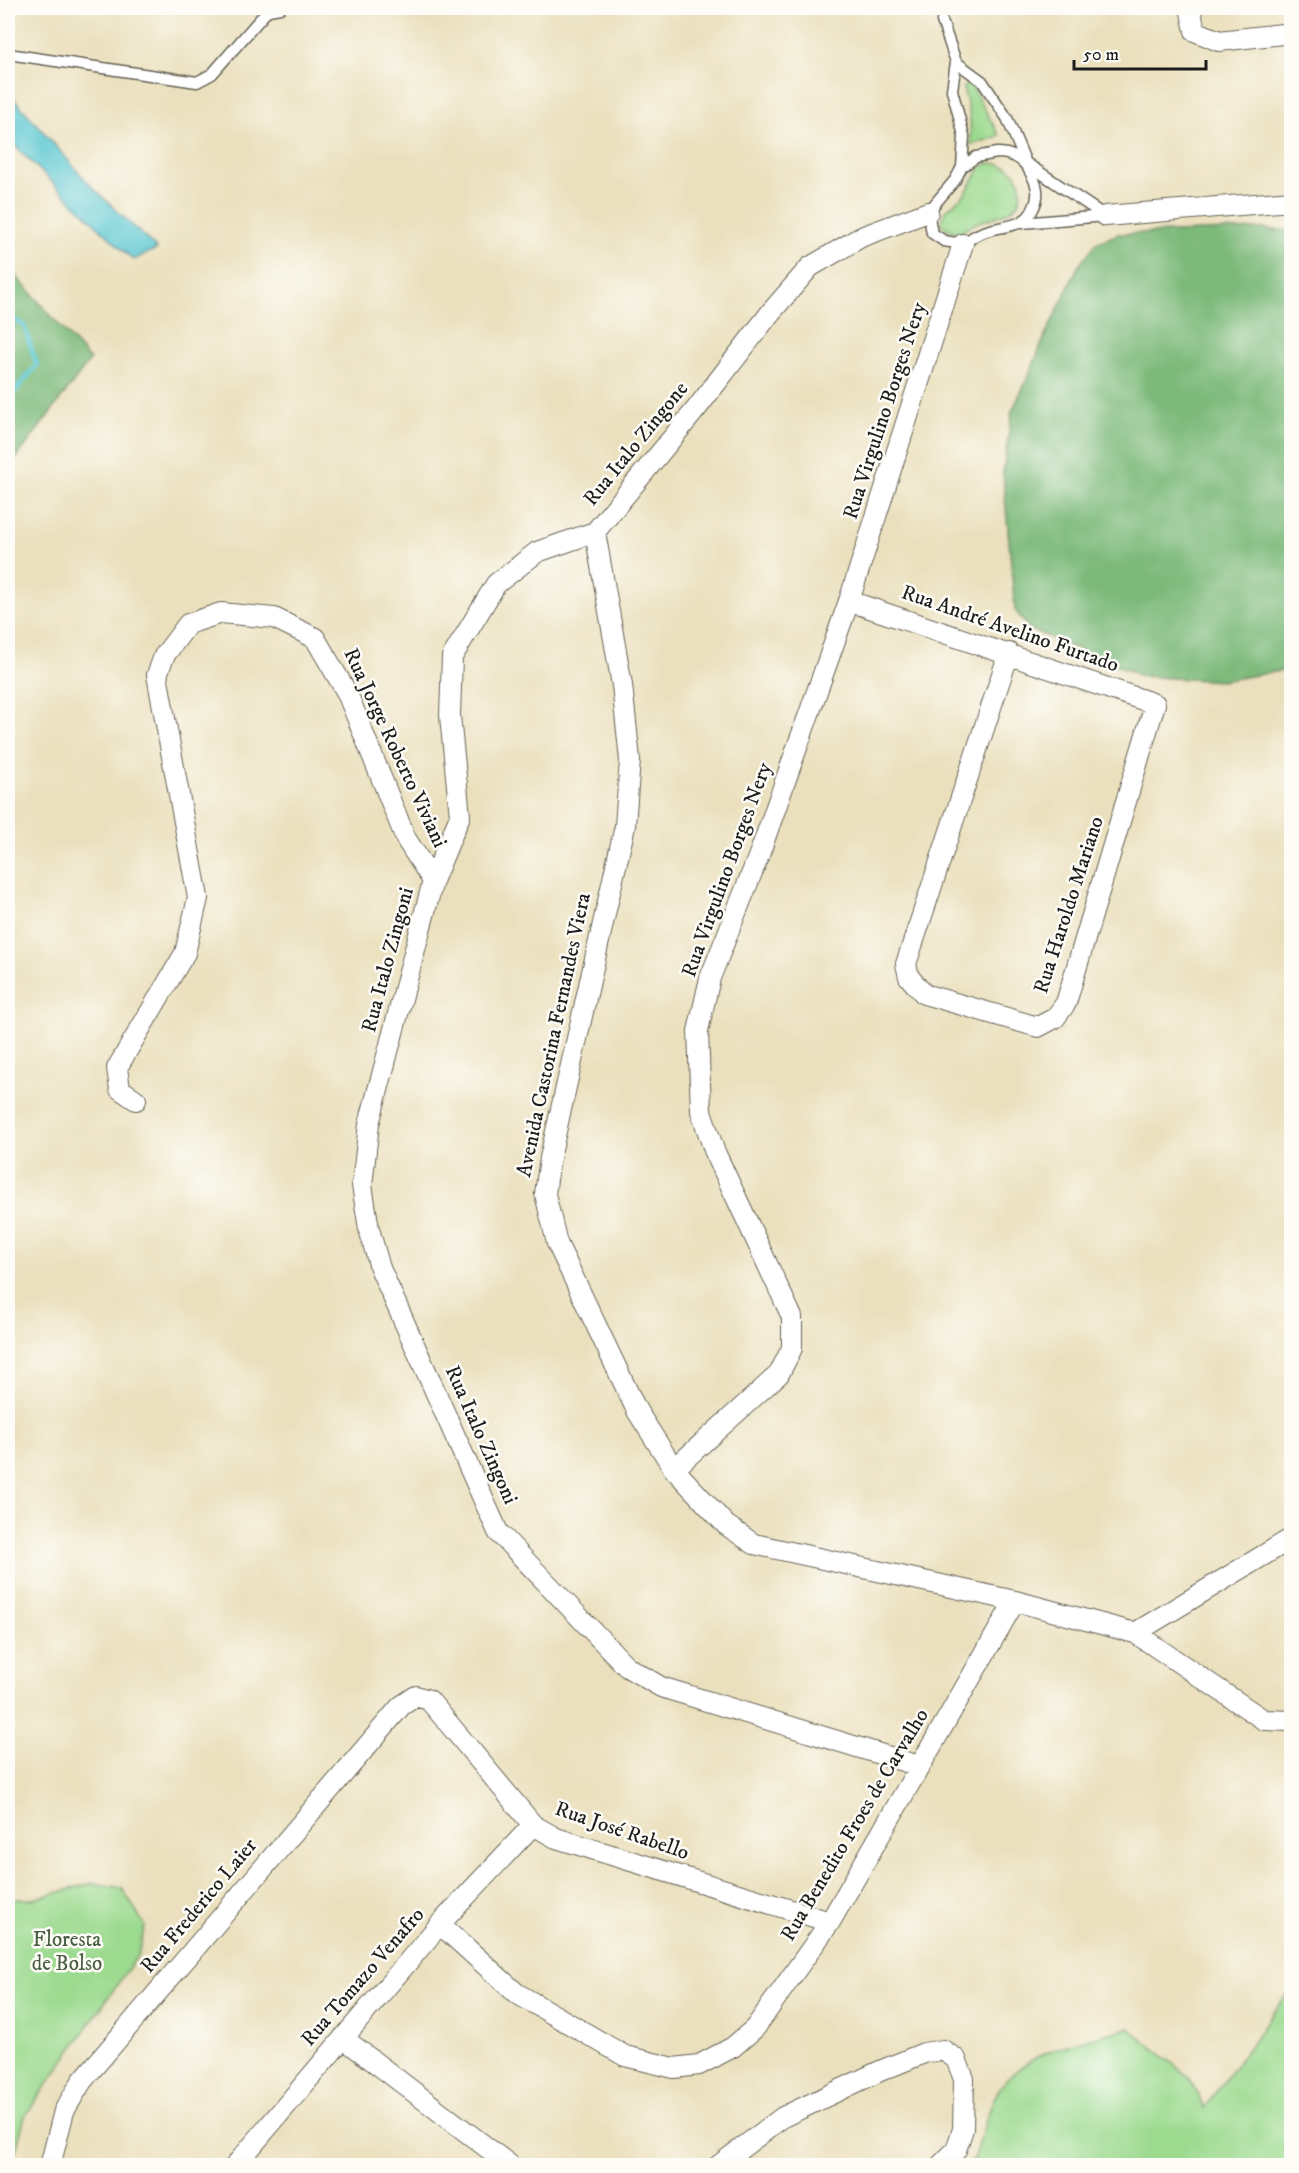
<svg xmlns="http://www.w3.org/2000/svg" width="1299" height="2173" font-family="'IM FELL DW Pica',serif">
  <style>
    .green { fill: #9cda8f; stroke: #5c7b56; stroke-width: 1.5 }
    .forest { fill: #7dba7a; stroke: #4c6b4b; stroke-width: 1.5 }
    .water { fill: #5cc8d2; stroke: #3c7277; stroke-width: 1.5 }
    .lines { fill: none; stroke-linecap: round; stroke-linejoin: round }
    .stream { stroke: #5cc8d2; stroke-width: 5 }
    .lane-casing { stroke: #646154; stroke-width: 13 }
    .street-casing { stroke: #646154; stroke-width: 22 }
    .lane { stroke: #fff; stroke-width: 10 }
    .street { stroke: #fff; stroke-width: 20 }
    .labels { text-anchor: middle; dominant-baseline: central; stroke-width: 5; stroke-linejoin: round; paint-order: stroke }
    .street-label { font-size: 21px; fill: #1c1c1c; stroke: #fdfcf7 }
    .park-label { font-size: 21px; fill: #495e44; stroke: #fdfcf7 }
  </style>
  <rect width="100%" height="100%" fill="#fdfcf7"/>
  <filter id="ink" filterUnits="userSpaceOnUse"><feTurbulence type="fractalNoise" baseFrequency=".0167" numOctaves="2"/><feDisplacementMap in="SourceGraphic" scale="12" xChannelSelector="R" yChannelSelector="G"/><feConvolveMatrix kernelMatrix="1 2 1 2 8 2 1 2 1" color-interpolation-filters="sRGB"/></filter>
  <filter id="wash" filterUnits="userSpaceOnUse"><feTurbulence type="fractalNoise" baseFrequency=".008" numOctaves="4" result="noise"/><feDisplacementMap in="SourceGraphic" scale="24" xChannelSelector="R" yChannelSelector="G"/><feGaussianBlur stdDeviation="1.35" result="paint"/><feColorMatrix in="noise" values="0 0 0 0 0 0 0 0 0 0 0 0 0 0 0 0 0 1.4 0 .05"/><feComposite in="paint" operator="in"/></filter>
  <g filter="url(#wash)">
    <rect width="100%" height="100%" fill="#ebe0bd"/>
    <path class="green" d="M967 84 973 88 999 135 996 137 971 145 970 116 963 87Z
      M993 163C1005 166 1015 168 1019 181 1028 212 1001 215 979 222 971 225 966 230 958 233L946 228 941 223 945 211 965 194 979 170 985 164Z
      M93 1883 122 1888 145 1926 138 1955 25 2116 12 2165H8V1899H33Z
      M1291 1989V2165H968L975 2158C981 2138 989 2104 1000 2088 1028 2048 1085 2041 1129 2028L1189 2077 1204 2108Z"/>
    <path class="forest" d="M1261 229 1291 231V669L1221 681 1142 676 1029 629 1015 610 1003 473 1012 411 1029 375 1045 336 1078 267 1096 243 1118 234Z
      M8 267 90 360 8 469Z"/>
    <path class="water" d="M8 92 89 184 157 249 133 260 24 155 8 138Z"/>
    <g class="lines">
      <path class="stream" d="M8 315 24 326 37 365 8 399"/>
    </g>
  </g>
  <g filter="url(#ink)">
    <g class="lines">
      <g class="lane-casing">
        <path id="lane" d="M942 21 956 62
          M8 54 197 82 212 74 268 10 280 8
          M997 153C1011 153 1024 159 1030 172 1037 184 1040 194 1034 207 1025 231 998 224 979 234 973 236 968 241 963 244L944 241 932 233 928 212 955 180 962 167 976 157Z
          M962 167 964 136 952 90 956 62 982 81 1007 118 1026 163 1105 216 1022 223"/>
      </g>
      <g class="street-casing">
        <path id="street" d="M1190 8 1195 31 1219 41 1292 33
          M1105 216 1292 201
          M595 532 622 685 630 760 625 826 550 1158 545 1194 557 1243 637 1411 674 1469 726 1525 754 1544 1015 1601 1135 1633 1264 1720 1292 1721
          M849 601 1155 704 1066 1003 1055 1018 1038 1027 924 994 909 977 906 964 1009 653
          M136 1100 120 1089 117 1068 185 953 198 898 157 675 164 656 188 624 221 613 274 618 315 638 347 693 406 839 433 881
          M674 1469 779 1374 792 1348V1317L714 1150 701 1111 698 1031 710 978 759 855 849 601 963 244
          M1135 1633 1292 1538
          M919 1766 661 1687 627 1667 498 1532 380 1268 369 1229 362 1185 369 1124 433 881 460 816 450 716 452 657 496 584 537 552 595 532 697 408 771 312 810 267 861 237 928 212
          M440 1924 516 1993 625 2056 674 2068 699 2065 733 2047 755 2028 830 1922 1015 1601
          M343 2038 511 2166
          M50 2166 64 2111 82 2081 401 1706 416 1696 429 1700 533 1825 556 1838 830 1922
          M235 2166 440 1924 533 1825
          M718 2166 783 2117 880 2071 924 2053 943 2050 956 2059 964 2079 963 2129 956 2150 940 2166"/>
      </g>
      <use href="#lane" class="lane"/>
      <use href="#street" class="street"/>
    </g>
  </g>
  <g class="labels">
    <g class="street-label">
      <text transform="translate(885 411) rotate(-72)">Rua Virgulino Borges Nery</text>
      <text transform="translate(636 444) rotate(-51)">Rua Italo Zingone</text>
      <text transform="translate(1010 629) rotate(19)">Rua André Avelino Furtado</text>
      <text transform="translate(395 748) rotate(65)">Rua Jorge Roberto Viviani</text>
      <text transform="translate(727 870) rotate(-70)">Rua Virgulino Borges Nery</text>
      <text transform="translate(1069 905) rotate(-72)">Rua Haroldo Mariano</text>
      <text transform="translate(388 960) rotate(-75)">Rua Italo Zingoni</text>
      <text transform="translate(554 1035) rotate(-78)">Avenida Castorina Fernandes Viera</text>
      <text transform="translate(481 1435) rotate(66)">Rua Italo Zingoni</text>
      <text transform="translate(855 1825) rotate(-59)">Rua Benedito Froes de Carvalho</text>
      <text transform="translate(622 1831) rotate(19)">Rua José Rabello</text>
      <text transform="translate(199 1906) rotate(-50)">Rua Frederico Laier</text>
      <text transform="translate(363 1977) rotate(-49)">Rua Tomazo Venafro</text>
    </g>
    <g class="park-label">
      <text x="67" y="1940">Floresta<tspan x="67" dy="24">de Bolso</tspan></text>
    </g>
  </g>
  <rect width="1299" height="2173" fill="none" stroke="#fdfcf7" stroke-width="30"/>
  <path d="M1074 60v9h132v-9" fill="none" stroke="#1c1c1c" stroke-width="3"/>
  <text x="1083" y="60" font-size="18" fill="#1c1c1c" stroke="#fdfcf7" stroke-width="4.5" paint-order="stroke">50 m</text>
</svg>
